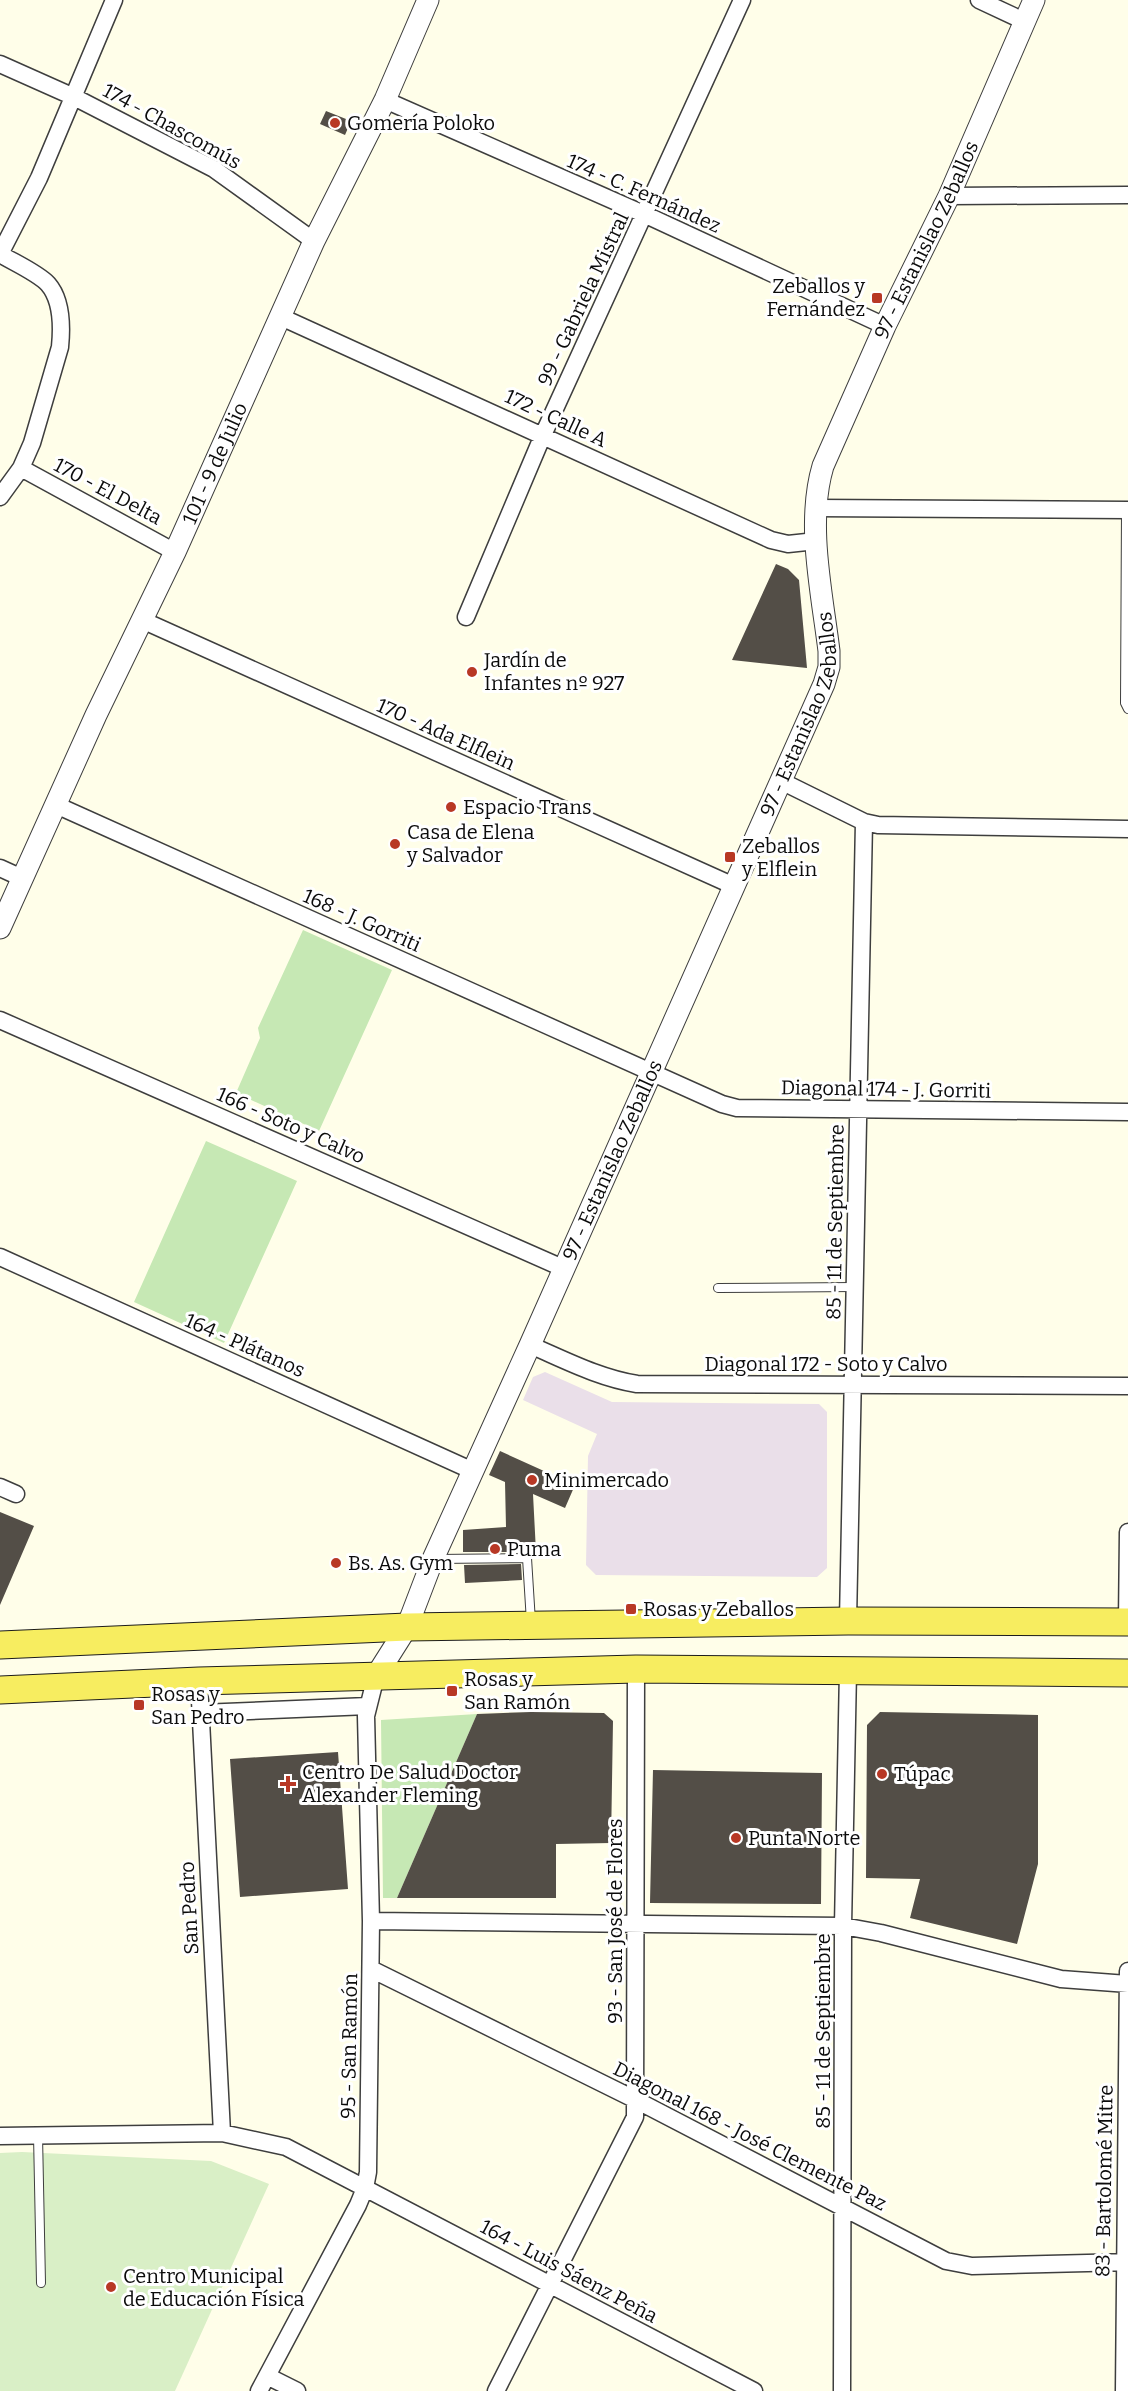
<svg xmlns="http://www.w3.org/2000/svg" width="1128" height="2391" font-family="Bitter,serif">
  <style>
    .industrial { fill: #eadfe9 }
    .green { fill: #c6e8b4 }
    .pitch { fill: #d9efc6 }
    .building { fill: #534e47 }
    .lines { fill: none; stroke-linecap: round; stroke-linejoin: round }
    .service-casing { stroke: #3e3e3e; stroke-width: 10 }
    .minor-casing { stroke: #3e3e3e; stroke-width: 19 }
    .tertiary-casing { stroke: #3e3e3e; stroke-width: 23 }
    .primary-casing { stroke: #1c1c1c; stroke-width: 29 }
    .service { stroke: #fff; stroke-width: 8 }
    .minor { stroke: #fff; stroke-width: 16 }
    .tertiary { stroke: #fff; stroke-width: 21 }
    .primary { stroke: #f7ed60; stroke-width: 27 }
    .poi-dot { fill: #b83825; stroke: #fff; stroke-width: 2 }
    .labels { text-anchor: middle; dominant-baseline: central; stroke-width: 6; stroke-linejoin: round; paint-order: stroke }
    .poi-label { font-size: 20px; fill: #0b0b0b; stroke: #fff; text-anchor: start }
    .street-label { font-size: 20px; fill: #0b0b0b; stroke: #fff }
  </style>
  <rect width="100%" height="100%" fill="#fffee9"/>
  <path class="industrial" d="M545 1372 612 1402 819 1404 827 1412V1568L817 1577 596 1575 586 1565 588 1456 597 1434 523 1400 533 1377Z"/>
  <path class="green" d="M303 930 392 970 319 1131 236 1093 260 1038 258 1028Z
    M206 1141 297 1181 224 1343 134 1302Z
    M477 1714 397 1898H383L381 1720Z"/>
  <path class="pitch" d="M22 2152 211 2161 269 2184 175 2391H0V2153Z"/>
  <path class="building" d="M326 111 351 121 345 135 320 124Z
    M776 564 788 569 799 580 807 668 732 660Z
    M500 1451 575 1485 565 1508 533 1494 536 1552H463V1530L506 1527 505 1482 489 1475Z
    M0 1512 34 1526 0 1605Z
    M521 1564 522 1580 465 1583 464 1565Z
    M531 1712 604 1713 613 1721 611 1843 556 1844V1898H397L477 1714Z
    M880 1712 1038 1715V1864L1017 1944 910 1918 920 1879 866 1878 867 1725Z
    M338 1752 348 1889 240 1897 230 1759Z
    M653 1770 822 1773 821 1904 650 1903Z"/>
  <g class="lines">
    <g class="service-casing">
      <path id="service" d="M1126 510 1125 703 1128 709
        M718 1288 855 1287
        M436 1559 527 1558 531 1622
        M38 2135 41 2283"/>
    </g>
    <g class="minor-casing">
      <path id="minor" d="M979 0 1024 21
        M0 64 74 97 214 169 314 241
        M385 100 646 215 885 326
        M949 196 1128 195
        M281 317 771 540 788 544 816 541
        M21 468 175 552
        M0 497 21 468 32 443 60 347C62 327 62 300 48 284 38 273 13 262 0 254L39 178 114 0
        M815 508 1128 510
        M466 617 543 435 742 0
        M142 620 734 886
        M781 781 864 822 878 825 1128 829
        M56 805 722 1104 737 1108 1128 1112
        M0 868 22 878
        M0 1020 565 1269
        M0 1257 473 1471
        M530 1345C565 1360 599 1378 637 1384L1128 1386
        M0 1487 16 1494
        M848 1621 864 822
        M1127 1622 1128 1532
        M199 1681 222 2133
        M200 1713 368 1706
        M371 1921 843 1926 881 1933 1061 1979 1128 1984
        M371 1969 636 2100 946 2261 972 2266 1128 2262
        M0 2136 222 2133 286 2147 754 2391
        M267 2376 297 2391
        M259 2391 358 2205 365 2188 368 2172 371 1921 366 1716 376 1676
        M496 2391 635 2117 636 1669
        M842 2391 843 1926 848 1670
        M1124 2391 1128 1971"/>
    </g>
    <g class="tertiary-casing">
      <g id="tertiary">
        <path id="s1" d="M0 928 96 715 175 552 314 241 385 100 428 0"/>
        <path id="s2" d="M376 1676 407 1627 433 1559 530 1345 824 684 829 667V651C822 593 806 523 823 466L885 326 949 196 1034 0"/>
      </g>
    </g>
    <g class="primary-casing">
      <path id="primary" d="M0 1645 407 1627 848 1621 1128 1622
        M0 1690 199 1681 636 1669 1128 1673"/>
    </g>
    <use href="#service" class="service"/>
    <use href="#minor" class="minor"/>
    <use href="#tertiary" class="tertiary"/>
    <use href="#primary" class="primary"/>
  </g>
  <g class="poi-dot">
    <circle cx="335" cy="123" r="6"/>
    <rect x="871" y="292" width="12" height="12" rx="3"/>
    <circle cx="472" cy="672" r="6"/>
    <circle cx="451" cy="807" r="6"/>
    <circle cx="395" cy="844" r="6"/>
    <rect x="724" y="851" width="12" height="12" rx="3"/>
    <circle cx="532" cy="1480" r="6"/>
    <circle cx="495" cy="1549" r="6"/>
    <circle cx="336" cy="1563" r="6"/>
    <rect x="625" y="1603" width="12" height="12" rx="3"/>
    <rect x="446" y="1685" width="12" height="12" rx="3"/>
    <rect x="133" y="1699" width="12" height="12" rx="3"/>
    <circle cx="882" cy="1774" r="6"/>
    <path d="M285 1775h6v6h6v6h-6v6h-6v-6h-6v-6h6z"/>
    <circle cx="736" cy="1838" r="6"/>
    <circle cx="111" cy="2287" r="6"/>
  </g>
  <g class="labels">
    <g class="poi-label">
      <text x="347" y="123">Gomería Poloko</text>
      <text x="865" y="286" text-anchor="end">Zeballos y<tspan x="865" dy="23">Fernández</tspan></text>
      <text x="484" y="660">Jardín de<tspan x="484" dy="23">Infantes nº 927</tspan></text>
      <text x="463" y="807">Espacio Trans</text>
      <text x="407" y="832">Casa de Elena<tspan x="407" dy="23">y Salvador</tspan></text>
      <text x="742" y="846">Zeballos<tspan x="742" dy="23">y Elflein</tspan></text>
      <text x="544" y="1480">Minimercado</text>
      <text x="507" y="1549">Puma</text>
      <text x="348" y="1563">Bs. As. Gym</text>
      <text x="643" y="1609">Rosas y Zeballos</text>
      <text x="464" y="1679">Rosas y<tspan x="464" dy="23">San Ramón</tspan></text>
      <text x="151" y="1694">Rosas y<tspan x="151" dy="23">San Pedro</tspan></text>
      <text x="302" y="1772">Centro De Salud Doctor<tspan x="302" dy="23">Alexander Fleming</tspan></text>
      <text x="894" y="1774">Túpac</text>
      <text x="748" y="1838">Punta Norte</text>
      <text x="123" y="2276">Centro Municipal<tspan x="123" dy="23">de Educación Física</tspan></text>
    </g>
    <g class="street-label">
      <text transform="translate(172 126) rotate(29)">174 - Chascomús</text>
      <text transform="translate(644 193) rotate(24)">174 - C. Fernández</text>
      <text stroke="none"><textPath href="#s2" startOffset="1558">97 - Estanislao Zeballos</textPath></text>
      <text transform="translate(583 299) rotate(-65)">99 - Gabriela Mistral</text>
      <text transform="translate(556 418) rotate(25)">172 - Calle A</text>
      <text stroke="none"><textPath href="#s1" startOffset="512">101 - 9 de Julio</textPath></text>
      <text transform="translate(108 491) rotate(28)">170 - El Delta</text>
      <text stroke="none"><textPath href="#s2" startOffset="1054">97 - Estanislao Zeballos</textPath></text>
      <text transform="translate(446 734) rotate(24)">170 - Ada Elflein</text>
      <text transform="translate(362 920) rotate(24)">168 - J. Gorriti</text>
      <text transform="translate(886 1089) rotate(1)">Diagonal 174 - J. Gorriti</text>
      <text transform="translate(291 1125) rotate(24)">166 - Soto y Calvo</text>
      <text stroke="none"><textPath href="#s2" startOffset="568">97 - Estanislao Zeballos</textPath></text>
      <text transform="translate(835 1222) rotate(-89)">85 - 11 de Septiembre</text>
      <text transform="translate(245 1345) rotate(24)">164 - Plátanos</text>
      <text x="826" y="1364">Diagonal 172 - Soto y Calvo</text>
      <text transform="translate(189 1908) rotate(-93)">San Pedro</text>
      <text transform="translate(615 1921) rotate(-90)">93 - San José de Flores</text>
      <text transform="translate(823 2031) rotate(-90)">85 - 11 de Septiembre</text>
      <text transform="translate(349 2046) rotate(-89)">95 - San Ramón</text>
      <text transform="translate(750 2136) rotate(27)">Diagonal 168 - José Clemente Paz</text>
      <text transform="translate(1104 2181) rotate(-89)">83 - Bartolomé Mitre</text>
      <text transform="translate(569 2271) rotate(28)">164 - Luis Sáenz Peña</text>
    </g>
  </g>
</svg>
